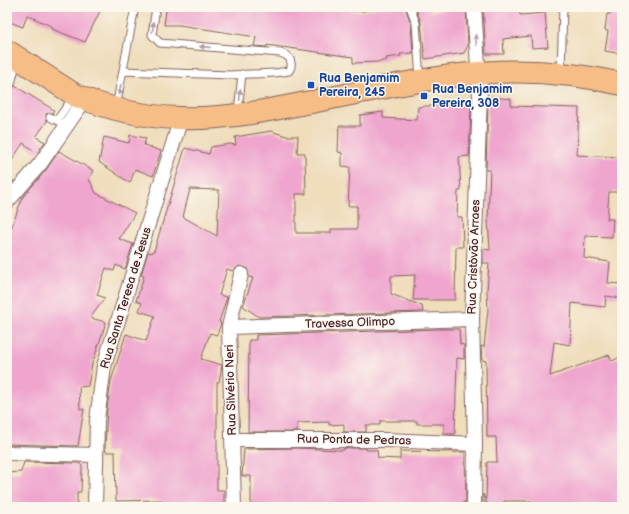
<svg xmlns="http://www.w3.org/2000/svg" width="629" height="514" font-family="'Balsamiq Sans',sans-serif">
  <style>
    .building { fill: #efa5ce; fill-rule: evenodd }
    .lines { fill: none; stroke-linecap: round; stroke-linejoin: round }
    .lane-casing { stroke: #84625e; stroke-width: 9 }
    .street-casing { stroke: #84625e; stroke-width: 16 }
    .primary-casing { stroke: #84625e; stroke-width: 24 }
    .lane { stroke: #fff; stroke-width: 7 }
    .street { stroke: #fff; stroke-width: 14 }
    .primary { stroke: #f6be86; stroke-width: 22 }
    .oneway { fill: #ae9aa0 }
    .transit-dot { fill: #1a4fb4; stroke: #fbf7ec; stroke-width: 1.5 }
    .labels { text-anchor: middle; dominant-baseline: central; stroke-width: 3; stroke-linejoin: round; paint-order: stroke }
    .transit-label { font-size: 12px; font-weight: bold; fill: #164399; stroke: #fbf7ec; text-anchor: start }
    .street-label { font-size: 12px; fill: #4a1f2b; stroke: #fbf7ec }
  </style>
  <rect width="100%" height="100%" fill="#fbf7ec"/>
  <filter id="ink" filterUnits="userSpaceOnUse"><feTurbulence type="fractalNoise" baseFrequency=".025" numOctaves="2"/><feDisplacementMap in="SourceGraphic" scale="8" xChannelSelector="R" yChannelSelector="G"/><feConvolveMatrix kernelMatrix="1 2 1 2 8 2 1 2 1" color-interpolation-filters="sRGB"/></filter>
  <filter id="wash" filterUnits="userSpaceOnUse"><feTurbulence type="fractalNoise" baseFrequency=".012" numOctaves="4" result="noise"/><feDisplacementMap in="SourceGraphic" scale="16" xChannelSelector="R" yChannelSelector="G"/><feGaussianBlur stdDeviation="0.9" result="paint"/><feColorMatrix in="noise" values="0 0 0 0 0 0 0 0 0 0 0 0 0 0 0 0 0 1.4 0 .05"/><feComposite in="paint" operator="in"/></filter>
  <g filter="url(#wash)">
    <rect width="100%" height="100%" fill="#efddbc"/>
    <g id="blocks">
      <path class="building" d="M7 7H102L85 42 52 29 53 27 27 15 23 27 7 21Z
        M170 7H351V11H364L379 7H405L411 24 413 53 400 54 401 56 386 58 387 60 378 62 353 63V57L267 45V47L254 46 256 37 179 25H164L166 10H169Z
        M415 7H429L430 11 466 8 468 46 464 53 425 59 421 22Z
        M483 7H519L520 15 545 13 548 47 532 48 531 36 503 39 504 54H486Z
        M611 7H622V54L605 51 608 31 605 30 607 14H610Z
        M15 86 54 110 52 113 46 114 47 121 36 137 45 142 37 153 23 143 7 168V87L12 89Z
        M492 97 511 99V106L579 108 577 155 622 157V192H609L607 219H613L612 237 585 236 584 258 610 262 608 283 622 284V298L606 296 605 307 572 303 570 345 554 342 550 376 609 355 612 361 622 356V507H532V501H504V507H487V502H483V494L486 501 487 462H497L496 437H487L486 361 482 360 481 346 484 347 488 310 487 291 489 263H483V249L490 250 488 221 490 170H486L488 98Z
        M426 106H471L469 156 459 157 461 191H458L457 217H462L463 247H456L455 300H413L415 275 391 276V294L422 306 423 312 259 317 243 306 253 278 249 277 247 268 239 266 233 271 227 269 219 295 227 297 219 322 221 323 217 335 210 333 201 359 222 365 219 382H217V490H224V507H161V500L116 501 115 452H106L105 448 107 410 111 381 126 334 146 341 155 316 139 311 142 303 136 301 144 276 141 275 148 252 152 253 153 251H154L185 148 209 154 211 147 230 144 236 145 235 137 271 131 286 136H298L297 153H305L306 194H296V233H331V229H357V206H348L350 167 342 166V153L338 152 339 126H360V115L383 112V118L417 120 418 107ZM190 189 219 190 217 236 183 217Z
        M130 135 146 138 144 145 161 151 153 176 135 169 130 183 99 162 104 137 129 143Z
        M59 151 94 171 89 179 96 193 135 213 119 239 133 244 125 269 116 265 114 271 106 268 97 295 105 298 90 318 106 322 94 359 93 358 88 386 79 387 80 409H84L78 446 7 444V227L11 229 22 198 46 170Z
        M7 174 14 181 7 189Z
        M439 329H459L460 344 464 345V359L457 358 455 434H444V424H417V421H380V425H366V432H344V424L329 425V422L297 423V432H248L249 340H256V335Z
        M297 448 338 450H344V448H366V450H377L378 458 400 459V451L454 452 455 453 456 452H465L466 502H463V507H251V476H242L244 449Z
        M24 462 79 463 82 466 81 492H77V507H7V473L21 472Z"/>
    </g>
  </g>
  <g filter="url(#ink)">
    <use href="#blocks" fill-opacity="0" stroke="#84625e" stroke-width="1"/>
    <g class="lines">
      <g class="lane-casing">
        <path id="lane" d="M410 7 416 23 420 79
          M123 71 229 75 275 73 289 71 291 67C292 59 288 55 280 53L160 43 152 35 156 7
          M561 72 563 7
          M11 84 17 60
          M116 107 135 7
          M238 112 242 74
          M50 117 60 122
          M57 120 74 96"/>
      </g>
      <g class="street-casing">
        <path id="street" d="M474 7 480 96 472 319 475 444 474 507
          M7 202 40 164 85 99
          M229 327 472 319
          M233 440H387L475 444
          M7 453 96 455
          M95 507 97 420 104 366 181 118
          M234 507 229 327 241 274"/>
      </g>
      <g class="primary-casing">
        <path id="primary" d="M7 51 75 95C108 109 144 117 180 118 222 120 265 111 306 103 357 93 408 81 460 75 513 68 570 72 622 84"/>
      </g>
      <use href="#lane" class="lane"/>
      <use href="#street" class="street"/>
      <use href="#primary" class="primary"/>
    </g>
    <defs><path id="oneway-solid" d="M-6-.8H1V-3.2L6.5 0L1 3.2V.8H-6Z"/></defs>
    <g class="oneway">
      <use href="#oneway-solid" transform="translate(153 27) rotate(-82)"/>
      <use href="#oneway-solid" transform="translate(476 40) rotate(-95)"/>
      <use href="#oneway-solid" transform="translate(205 47) rotate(-175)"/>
      <use href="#oneway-solid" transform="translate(120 90) rotate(100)"/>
      <use href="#oneway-solid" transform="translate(240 95) rotate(-85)"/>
    </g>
  </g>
  <g class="transit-dot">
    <rect x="307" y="81" width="8" height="8" rx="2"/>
    <rect x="420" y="92" width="8" height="8" rx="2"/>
  </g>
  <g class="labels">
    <g class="transit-label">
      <text x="319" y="78">Rua Benjamim<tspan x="319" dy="14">Pereira, 245</tspan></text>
      <text x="432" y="89">Rua Benjamim<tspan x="432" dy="14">Pereira, 308</tspan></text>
    </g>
    <g class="street-label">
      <text transform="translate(474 257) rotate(-88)">Rua Cristóvão Arraes</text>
      <text transform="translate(126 298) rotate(-73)">Rua Santa Teresa de Jesus</text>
      <text transform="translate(350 323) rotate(-2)">Travessa Olimpo</text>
      <text transform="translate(231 390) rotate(-92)">Rua Silvério Neri</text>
      <text transform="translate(354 440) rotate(1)">Rua Ponta de Pedras</text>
    </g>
  </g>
  <rect width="629" height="514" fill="none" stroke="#fbf7ec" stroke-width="24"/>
</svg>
